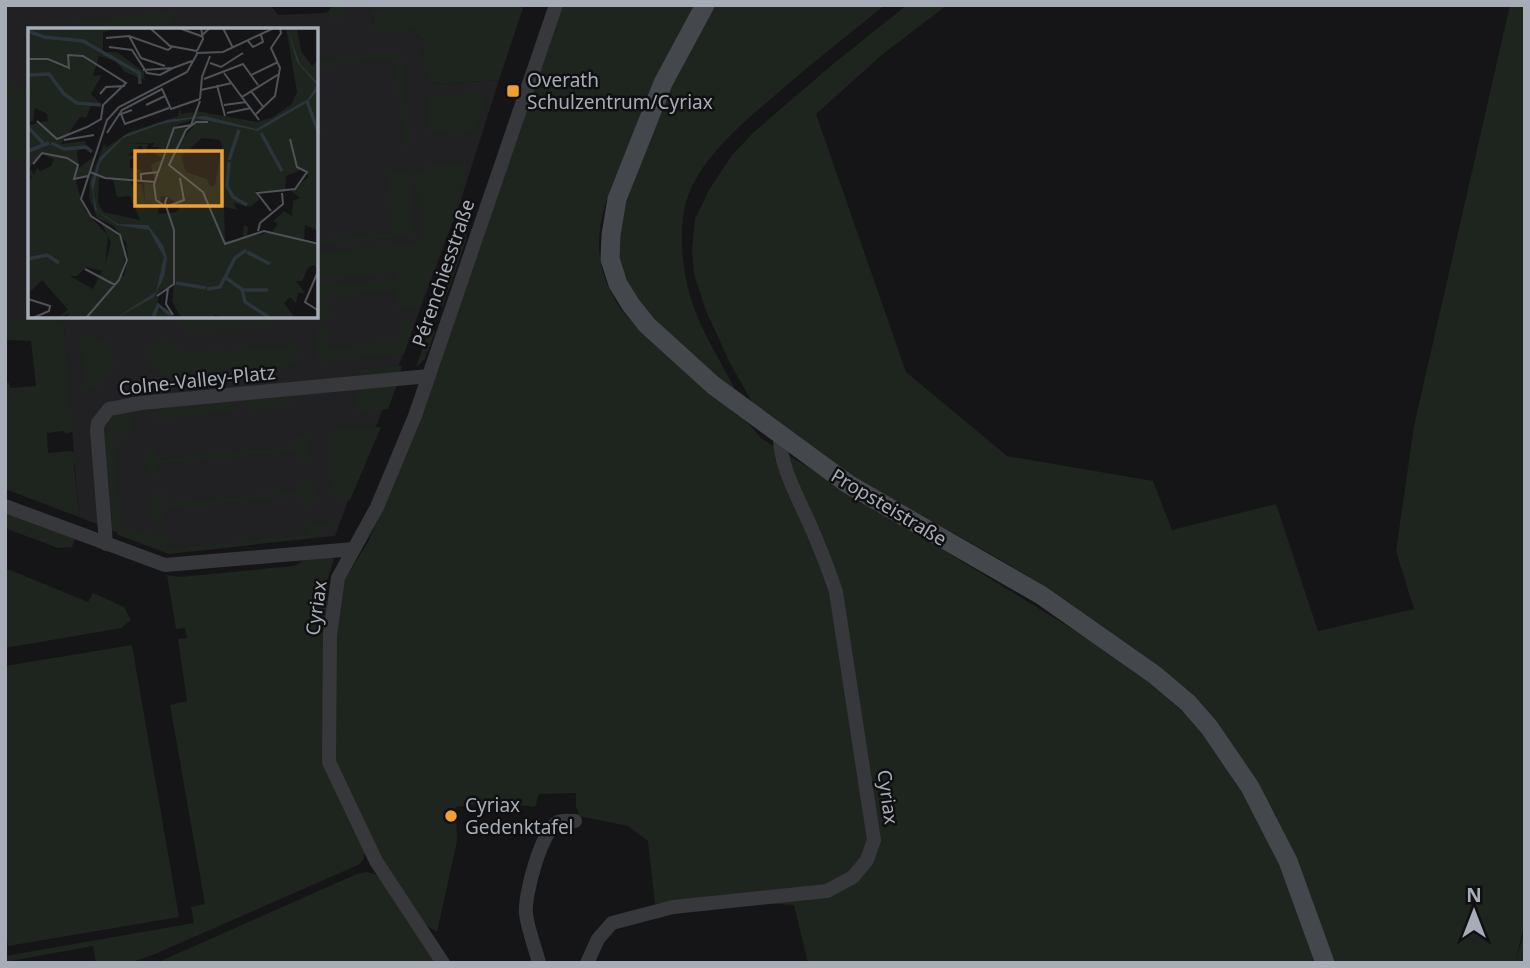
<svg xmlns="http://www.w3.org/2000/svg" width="1530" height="968" font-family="'Noto Sans',sans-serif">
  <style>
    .built { fill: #212124; fill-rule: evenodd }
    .green { fill: #1d251e }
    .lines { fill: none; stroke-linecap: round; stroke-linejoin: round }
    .street { stroke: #36383c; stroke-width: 14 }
    .secondary { stroke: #44474c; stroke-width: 19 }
    .poi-dot { fill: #efa035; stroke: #101012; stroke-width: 2.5 }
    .labels { text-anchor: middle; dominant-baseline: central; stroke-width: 5; stroke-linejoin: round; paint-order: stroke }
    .poi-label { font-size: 19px; fill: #a7adb7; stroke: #101012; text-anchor: start }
    .street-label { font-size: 19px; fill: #a7adb7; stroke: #101012 }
    .inset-river { fill: none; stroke: #2b353b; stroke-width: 3.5 }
    .inset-road { fill: none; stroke: #4f5257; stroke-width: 2 }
    .view { fill: #efa035; fill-opacity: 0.15; stroke: #efa035; stroke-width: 3.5 }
    .inset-edge { fill: none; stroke: #a7adb7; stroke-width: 3.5 }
  </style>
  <rect width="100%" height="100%" fill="#151517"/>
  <path class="built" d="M5 5H270L278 15 326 13 333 8 363 6 373 13 374 29H369L411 30 423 41 426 79 435 84 499 80 460 203 335 536 164 552 79 517 64 328 5 322ZM30 30H317V317H30Z"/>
  <path class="green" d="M333 5H524L499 80 436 84 425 79 423 41 411 30 372 33 368 29H374L373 13 363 6H348L343 11 342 19 331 20 327 13Z
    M563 5H697C679 44 661 82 642 121 624 159 599 202 599 245 599 272 613 303 632 322 672 364 726 394 762 439L1100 646 1151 683 1184 713 1216 725 1050 590 1001 560 843 471 753 404 730 363 706 311 694 274 692 249 695 219 709 190 732 155 754 132 833 64 907 5H947L883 54 816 114 906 372 1007 456 1153 481 1172 530 1276 504 1318 631 1414 609 1396 551 1414 426 1510 5H1525V921L1516 960 1525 930V963H808L794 905 692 898 655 904 648 841 628 826 579 816 576 806V793L539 794 535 807 494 802 456 807 457 841 437 932 421 922 381 861 336 764 334 635 343 583 368 542 419 425Z
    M714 5H885C852 32 818 58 786 86 747 120 690 162 683 217 680 241 683 269 689 292 698 327 721 361 737 393L734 394 662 327 644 308 630 288 620 267 618 246 624 208 660 109Z
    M172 12 174 30H78L77 21Z
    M394 53 402 59 411 144 408 148H404L395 60 317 67V59Z
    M5 80 23 91 30 90V159L5 161Z
    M483 94 488 96C476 137 473 140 428 131L426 100 430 97Z
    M467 162 458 202 419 309 398 310 395 291 328 298 330 319 316 320 312 317H317V278L324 286 395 279 394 273 327 280 317 271V253L421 242 415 171H426L429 164Z
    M409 169 415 236 317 245V240L393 233 387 171Z
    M467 220 466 240 443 306H438Z
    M51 317 64 327 73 431 66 434 63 431 47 433 48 453 71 451 76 454 77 461 74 464 79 517 5 489V383H9L11 388 36 386 31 341 6 340 5 321Z
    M184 317H273V319L266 326 189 331 182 328 181 319Z
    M405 318 415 323 404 354 322 362 317 358 315 333 318 329 327 328 330 347 401 341V321Z
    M430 327 435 332 425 359 416 367Z
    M96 336 110 342 115 367 100 386 93 391 84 388 80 342 84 337Z
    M170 342 184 353 219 350 226 353 234 350 293 345 297 347 298 360 294 366 222 369 219 373 187 372 185 376H165L151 363 149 349 155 343Z
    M402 366 400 372 372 376 360 370Z
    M397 385 388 409 356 412 355 390Z
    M293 396V406L249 410 248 400Z
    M235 402 236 411 153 420V412Z
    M131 411 133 433 113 435 122 526 114 531 105 443 111 419 119 413Z
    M381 427 350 500 338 498 329 482V438L339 428Z
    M296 435 304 436 309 441V454L306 460 298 462 297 451 159 464 158 478 152 476 145 466V457L148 451 156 447 158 460 297 446Z
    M302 479C316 482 318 493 311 505L304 507 301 496 164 509V522L153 517 150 502 154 496 162 492 163 504 301 491Z
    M5 513 75 539 72 547 58 548 5 528Z
    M342 520 314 538 169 554 116 534C141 521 143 538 166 536L168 549 306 535 305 523Z
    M330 557 334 559 328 577 323 712 325 763 365 851 363 860 358 865 155 954 130 963H96L93 946 5 962V956L194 923 191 907 205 904 170 705 187 701 178 639 187 638 185 628 176 629 167 575 180 577 294 566 308 558Z
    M5 568 88 602 93 593 124 607 131 620 121 628 5 648Z
    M132 645 179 917 8 946 5 929V666Z
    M366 872 375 874 381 879 435 963H156L357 874Z"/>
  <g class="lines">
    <path class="street" d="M5 506 165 565 354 549
      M106 544 97 430 98 423 109 409 141 403 429 376
      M443 963 376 861 329 762 330 635 338 578 377 507 415 416 556 5
      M539 963C535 947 528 930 526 914 524 896 541 831 558 822 563 820 570 821 575 821
      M587 963 598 939 612 923 673 907 827 891 853 877 867 860 874 840 836 592C829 570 820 548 811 527 799 499 779 466 780 435"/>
    <path class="secondary" d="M705 5 663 83 617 199 611 235 610 259 618 284 631 305 647 325 713 385 848 484 1041 595 1155 675 1188 703 1209 727 1250 787 1288 861 1325 963"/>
  </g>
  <g class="poi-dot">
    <rect x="506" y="84" width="14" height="14" rx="3.5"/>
    <circle cx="451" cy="816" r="7"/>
  </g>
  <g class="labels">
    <g class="poi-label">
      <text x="527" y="80">Overath<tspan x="527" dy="22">Schulzentrum/Cyriax</tspan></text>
      <text x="465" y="805">Cyriax<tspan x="465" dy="22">Gedenktafel</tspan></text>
    </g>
    <g class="street-label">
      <text transform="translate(443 273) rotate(-71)">Pérenchiesstraße</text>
      <text transform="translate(197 380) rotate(-6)">Colne-Valley-Platz</text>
      <text transform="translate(889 507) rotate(31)">Propsteistraße</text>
      <text transform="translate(316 608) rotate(-82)">Cyriax</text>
      <text transform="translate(888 797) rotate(82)">Cyriax</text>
    </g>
  </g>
  <g transform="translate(28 28)">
    <rect width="290" height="290" fill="#151517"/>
    <path d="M0 0H87L75 5V24H89L116 44 117 52 97 44 87 33 71 28 65 48 74 47 63 66 73 76 63 78 58 90 52 89 33 116 58 113 57 120 49 123 51 140 68 127 60 147 48 151 50 162 57 182 80 208 77 238 83 214 72 193 94 211 98 226 93 247 96 248 100 230 98 215 86 198 69 190 61 169 62 151 76 116 79 119 101 104 150 88 152 79 153 86 165 84V88L168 83 229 94 243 90 263 77 269 64 258 0H269L273 23 284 38 290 31V203L277 197 276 214 290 216V242L286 237 280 240 274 253H268L277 265H270L268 275 262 269 256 275 267 290H194L186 286 188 290H153L144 273 146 257 133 262 127 280 151 290H59L63 284 58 290H37L42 285 29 290 40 282 14 252 0 266V152L4 150 0 145 4 142 6 147 9 139 12 143 23 138 26 131 13 126 0 142V97L20 93 19 86 7 80 5 93H0ZM166 91 165 99 153 112 159 98 147 100 134 136 133 132 123 137 126 151 132 144 126 156 116 155 117 174 114 157 105 154 103 159V152L111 153 97 149 111 152 113 142 102 140V132L109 128 100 127 113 117 116 123 111 126H117L120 116H100L126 115 124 119H132L125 124 133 130 147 98ZM174 110 192 112 194 118 187 157 182 159 179 151 158 144 153 129ZM275 141 281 149 263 163 272 170 265 173 264 188 256 183 245 193 250 196 244 204 219 209 220 199 216 197 215 211 197 213 196 179 209 182 206 175 222 179 231 172 228 163 257 164 258 148ZM71 150 85 151 89 169 102 168 112 192 75 184 70 174ZM139 168 153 178 148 184 130 186 133 169ZM58 239 74 243 65 261 42 248H49Z" fill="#1d251e" fill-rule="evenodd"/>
    <path d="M259 0 272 36 290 55V62L280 74 230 103 167 90 133 96 95 110 72 134 65 163 69 183 90 196 120 197 135 217 139 230 136 249 126 269 88 290 128 264 136 229 121 202 89 197 67 182 63 155 72 129 97 107 139 92 177 88 228 101 280 71 289 57 269 34Z" fill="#2b353b"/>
    <path class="inset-river" d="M0 3 16 9 55 13 111 45 112 56M0 47 21 46 36 66 49 75 73 77M279 73 291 106M0 99 15 115M233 105 254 143M23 115 36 121 58 119 64 124M0 123 21 115M201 132 211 102M201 134 199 158 205 169 219 177M219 224 242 236M0 231 19 227 31 235M198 250 215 262H240M148 255 178 260M179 261 192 259 207 230 218 222M214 261 217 274 242 290M125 290 130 277 143 287"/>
    <path class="inset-road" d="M122 0 142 18 169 23M151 0 173 8 182 0M195 0 205 20M101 8 113 30M78 10 101 8 140 22 144 19M220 13 225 19 235 14 233 7M81 19 104 22 119 45 132 47 145 40M169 23 175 11 173 0M168 25 195 24 246 0M113 30 137 38M0 31H20L41 40 40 27 55 28 98 55 75 77 73 91 59 99 29 111 9 93M182 35 193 39 215 25M115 42 145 40 164 33M196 45 231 92M223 47 250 34M176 51 215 36 230 57M189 57 197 88M173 62 204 55M223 63 236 80M72 66 78 59 97 58M214 69 251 46M172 71 174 49 182 28M118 77 137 68M196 77 218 74M104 82 93 86 97 96 141 80M199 85 223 80M228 86 247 68 252 40 243 20 253 5 252 0M180 94H168L158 102 141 137 175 164 197 216 236 203 291 216M79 105 94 82 134 61 143 81 172 71M36 112 66 107M5 136 14 125 39 130 50 137 46 151 60 148M62 144 77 150 127 154M113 153V146L131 144M138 179 128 172 126 156 146 100 163 97 172 73M138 179 156 172 152 150M243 183 229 165 267 161 279 144 269 139 262 111M230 203 232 195 255 176 254 165M57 241 87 257M291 241 277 274 291 283M140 260 138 276 145 287M129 268 146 256V202L137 175 139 169M0 271 22 278 21 283 5 290M58 290 91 252 99 232 92 207 63 188 53 171 79 92 91 79 159 44 169 26"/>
    <path class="view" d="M107 123H194V178H107Z"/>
    <rect width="290" height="290" class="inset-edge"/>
  </g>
  <rect width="1530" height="968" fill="none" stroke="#a7adb7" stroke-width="14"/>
  <g transform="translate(1474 912)" stroke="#101012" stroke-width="5" paint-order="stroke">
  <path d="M0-5L12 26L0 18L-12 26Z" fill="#a7adb7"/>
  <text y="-10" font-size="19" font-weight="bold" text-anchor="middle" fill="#a7adb7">N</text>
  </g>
</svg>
